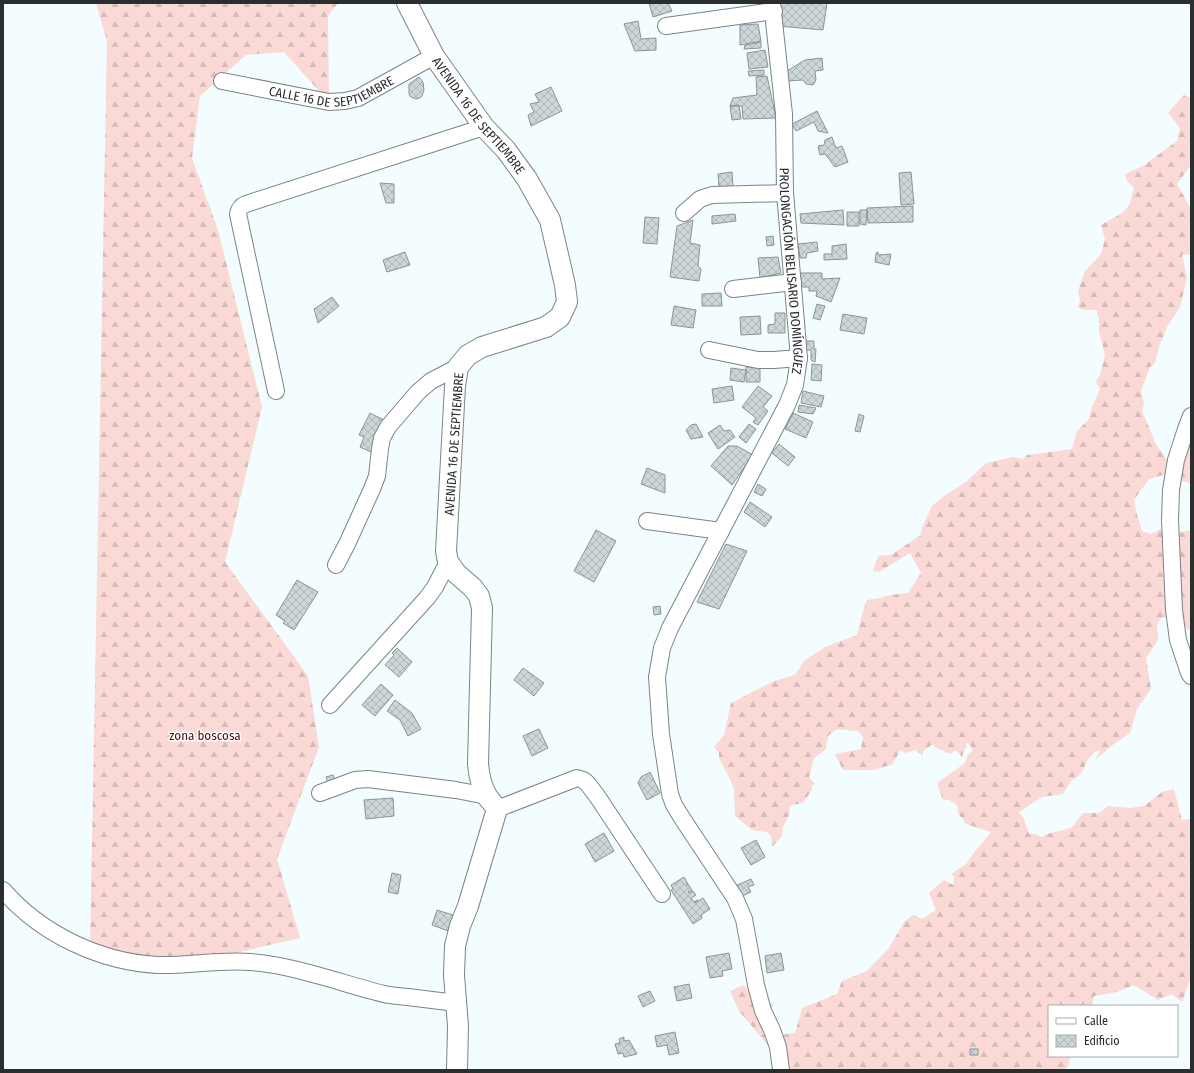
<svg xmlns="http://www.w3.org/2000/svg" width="1194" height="1073" font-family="'Fira Sans Condensed',sans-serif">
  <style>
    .forest { fill: url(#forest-firs) }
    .building { fill: url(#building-cross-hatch); stroke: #8c9496 }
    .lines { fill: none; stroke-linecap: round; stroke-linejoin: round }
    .minor-casing { stroke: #7c8486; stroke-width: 18 }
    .tertiary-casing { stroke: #7c8486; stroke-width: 22 }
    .minor { stroke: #fff; stroke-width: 16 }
    .tertiary { stroke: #fff; stroke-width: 20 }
    .labels { text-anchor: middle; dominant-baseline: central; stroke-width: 3; stroke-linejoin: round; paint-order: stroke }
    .street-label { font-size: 13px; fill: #2b2e2f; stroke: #fff }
    .park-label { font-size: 13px; fill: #500a11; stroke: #fff }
  </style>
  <defs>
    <pattern id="forest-firs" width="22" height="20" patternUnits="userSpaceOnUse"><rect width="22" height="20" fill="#fad9d7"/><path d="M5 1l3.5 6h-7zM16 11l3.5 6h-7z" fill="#d6bbb9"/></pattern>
    <pattern id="building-cross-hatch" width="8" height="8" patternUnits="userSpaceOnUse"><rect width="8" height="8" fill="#ccd5d7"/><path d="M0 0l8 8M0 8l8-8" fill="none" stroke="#afb7b9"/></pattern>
  </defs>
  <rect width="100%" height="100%" fill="#f3fcfe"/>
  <path class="forest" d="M96 3H338L328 16 329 102 284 52 246 55 200 96 192 158 218 230 262 407 225 562 308 676 319 747 277 859 300 938 183 965 90 950 107 41Z
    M1184 95 1191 98V165L1177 184 1191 209V255L1182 254 1187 278 1180 307 1167 327 1163 338 1160 344 1155 363 1150 367 1141 391 1144 403 1142 411 1156 444 1167 460 1171 454 1169 451 1179 445 1191 427V484L1174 478 1167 474 1149 479 1134 500 1136 511 1142 531 1151 534 1163 528 1173 534 1191 530V631L1175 620 1162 617 1157 625 1158 640 1146 658 1151 689 1137 709 1130 733 1114 744 1095 760 1100 750 1094 752 1087 761 1081 774 1071 781 1063 794 1042 797 1019 812 1024 819 1029 834H1036L1042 837C1050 831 1061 832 1070 828 1075 825 1080 817 1083 813H1099L1108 806 1130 808 1144 806 1162 792 1174 789 1182 820 1191 819V946L1189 951 1191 954V978L1182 1002 1172 994 1158 1000 1134 985 1117 992 1094 996 1092 1006H1049V1056H1070L1069 1065 1064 1070H789L739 1011 730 991 743 985 759 998 773 1004 769 1022 762 1034 774 1040 780 1035 795 1033 802 1008 837 994 842 981 867 971 889 948 904 922 913 915 922 919 936 910 929 893 944 880 953 885 954 877 951 874 966 864 973 854 991 832 966 824 958 813 957 805 949 800H943L937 783 965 763 968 755 973 750 968 743 966 744 967 747 965 749 962 757 956 750 950 754 935 747 933 744 923 751V756L915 750 906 753 900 750 893 764 874 770H843L835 754 861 749 863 737 858 731 837 729 828 736 826 749 814 758 809 777 815 784 812 786V790L803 803 792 805 790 807 789 815 783 827 782 836 772 847 771 836 767 832 752 830 735 816 734 787 719 758V753L714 747 724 735 731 703 774 681 795 675 804 661 825 647 857 635 863 611 867 600 880 598 889 595 908 593 921 573 910 553 879 572 873 571 878 556 891 555 921 535 922 528 932 506 944 496 966 482 986 463 1013 457 1023 459 1027 455 1072 449 1077 431 1089 419 1091 409 1100 390 1096 381 1100 375 1105 355 1099 331V318L1096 310H1085L1078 308 1080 299 1078 291 1085 271 1101 254 1105 239 1101 225 1122 213 1129 206 1134 188 1127 181 1125 174 1143 166 1177 141 1180 128 1168 113Z"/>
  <path class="building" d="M649 3H668L672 11 653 17Z
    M777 3H827L823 30 778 26Z
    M638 21 641 39 656 38V50L635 51 624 24Z
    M758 24 761 41 740 45V25Z
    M761 42V48L744 49 745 45Z
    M765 50 768 67 749 69 747 53Z
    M822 58 823 70 815 71 816 80 813 85 806 84 803 80 788 81 787 71 805 60Z
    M764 70V75L749 76 748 71Z
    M767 76 776 118 743 119 742 106H730L733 98 757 95 756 77Z
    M419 77 423 82 424 90 422 96 420 98 416 99 411 97 409 94V84Z
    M551 87 562 111 531 126 528 115 534 112 530 104 539 102 535 94Z
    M739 105 741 119 732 120 730 106Z
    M817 111 828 133 818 131 814 122 796 131 792 124Z
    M832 137 836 148 842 146 848 162 835 167 825 154 820 155 818 146 824 145 825 140Z
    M732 172 733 187 719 188 718 174Z
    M911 172 914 204 901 205 899 173Z
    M380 183 394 184V203H386Z
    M913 206V222L868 223 867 208Z
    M843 210 844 225 801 223 800 214Z
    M860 210H867L866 225 860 224Z
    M847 212H859V226H847Z
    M735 214 736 221 712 224V216Z
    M645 217 659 218 657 244 643 243Z
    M693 220 690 243 700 245 698 266 701 269 699 281 670 277 677 226Z
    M773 236 774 245 767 246 766 237Z
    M817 242 818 251 807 253 806 258H800L798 244Z
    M846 244 847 259 824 260V254H832V246Z
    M405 252 410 265 387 272 383 260Z
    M878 252V255L891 254 889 265 875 262 876 253Z
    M778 257 781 273 760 278 758 258Z
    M798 273H822V279L840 278 831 302 816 296 817 291H809V287H799Z
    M721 293 722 306H702V294Z
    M332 297 339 306 318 323 314 309Z
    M817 304 825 306 820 320 813 318Z
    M674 306 696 310 693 328 671 325Z
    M775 313H785V333H768V325L775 324Z
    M843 314 867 318 864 334 840 330Z
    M760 316 761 334 741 335 740 317Z
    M804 341H814V349H816L815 362 811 360V350H803Z
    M812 364 822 365 821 381 811 380Z
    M746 367H760V382H746Z
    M731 368 746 370 744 382 730 380Z
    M732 386 734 400 714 403 712 389Z
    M758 386 772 396 763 407 768 411 758 425 753 422 756 418 742 407Z
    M803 391 824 396 821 407 801 403Z
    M799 405 816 408 813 414 798 412Z
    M370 413 386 421 371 452 360 447 364 437 359 435Z
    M793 413 813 422 806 438 785 429Z
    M859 414 864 416 860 432 855 431Z
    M696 424 703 437 691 439 686 430 691 425Z
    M749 424 756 429 746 443 739 437Z
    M720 425 724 431 730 430 735 437 718 449 708 433Z
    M779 444 795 457 788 466 772 453Z
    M728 446H737L753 455 732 485 711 466Z
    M647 468 665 475V493L641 484Z
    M758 484 766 489 762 496 754 492Z
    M750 502 772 517 765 527 744 512Z
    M596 530 616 541 594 582 574 571Z
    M726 544 747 551 719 609 697 602Z
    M297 580 318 592 294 630 283 623 285 621 276 615Z
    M660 606 661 614 654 615 653 607Z
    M397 648 412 662 399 677 385 665 394 655 392 653Z
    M523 668 544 683 534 696 514 680Z
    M381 684 393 695 375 716 362 705Z
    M395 700 412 713 421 729 408 736 400 720 387 711Z
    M539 729 548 748 532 756 523 736Z
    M650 772 660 793 647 800 638 783 641 777Z
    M333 775 336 784 329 786 326 777Z
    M393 798 394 816 366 819 364 800Z
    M604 833 614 851 595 862 585 844Z
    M756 840 765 857 751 865 741 848Z
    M392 873 401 875 398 894 388 892Z
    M684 877 688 884 686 885 688 884 692 890 688 892 689 893 693 891 696 895 691 898 694 902 698 900 694 902 695 903 703 898 710 909 701 915 702 918 693 924 671 890 673 889 671 885Z
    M751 879 754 885 748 887 751 892 738 898 733 887Z
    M437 910 456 916 451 932 432 925Z
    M729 953 732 969 722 971 723 976 710 978 706 957Z
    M781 953 784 970 767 973 765 956Z
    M689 984 692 998 677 1001 674 987Z
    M650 991 655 1001 643 1007 638 996Z
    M675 1032 679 1053 669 1055 667 1045 657 1047 655 1036Z
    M624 1037V1041L629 1040 637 1054 624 1057 623 1053 618 1054 615 1044 620 1043 619 1039Z
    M970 1049H978V1055H970Z"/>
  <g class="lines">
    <g class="minor-casing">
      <g id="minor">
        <path id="s1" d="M772 3 784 114 785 193 799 358 795 385 787 405 670 628 662 648 657 677 661 734 670 794 674 805 682 818 735 898 744 919 756 985 763 1011 772 1030 778 1047 781 1070"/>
        <path d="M666 26 774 11"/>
        <path id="s2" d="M222 81 329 102 345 101 358 98 434 56"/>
        <path d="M684 213 700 199 712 195 785 193"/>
        <path d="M733 289 793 282"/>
        <path d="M709 350 758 360H774L799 358"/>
        <path d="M276 391 238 214C239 208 241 206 246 204L484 127"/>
        <path d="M1191 416 1186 429 1176 460 1171 490 1170 520 1174 610 1178 640 1189 673 1191 676"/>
        <path d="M647 521 721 531"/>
        <path d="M336 565 347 544 372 489 377 476 380 449 382 438 388 427 418 392 431 381 458 367"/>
        <path d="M330 705 427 598 435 587 448 562"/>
        <path d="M320 793 355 780 368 779 456 790 487 796"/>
        <path d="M497 809 577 778 583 780 587 783 597 796 662 894"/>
        <path d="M3 890C41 934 100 962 158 965 189 966 220 959 251 962 297 966 340 983 384 994 392 996 400 996 408 997 424 999 440 1001 456 1003"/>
      </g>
    </g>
    <g class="tertiary-casing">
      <g id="tertiary">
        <path id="s3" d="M407 3 434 56 484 127 506 150 527 179 550 220 565 285 567 302 560 317 546 327 482 347 468 355 458 367 455 386 446 551 448 562 456 573 473 588 479 596 482 608 478 764C479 775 481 786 487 796 490 801 494 804 497 809L468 906 460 926 455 946 454 975 458 1026 457 1070"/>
      </g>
    </g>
    <use href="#minor" class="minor"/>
    <use href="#tertiary" class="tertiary"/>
  </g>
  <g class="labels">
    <g class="street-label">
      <text stroke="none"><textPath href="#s2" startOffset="113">CALLE 16 DE SEPTIEMBRE</textPath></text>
      <text stroke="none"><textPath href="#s3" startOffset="134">AVENIDA 16 DE SEPTIEMBRE</textPath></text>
      <text stroke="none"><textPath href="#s1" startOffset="269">PROLONGACIÓN BELISARIO DOMÍNGUEZ</textPath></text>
      <text transform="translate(454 444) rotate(-86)">AVENIDA 16 DE SEPTIEMBRE</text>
    </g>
    <g class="park-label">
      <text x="205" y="735">zona boscosa</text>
    </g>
  </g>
  <rect width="1194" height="1073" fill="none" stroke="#2b2e2f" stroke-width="8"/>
  <rect x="1048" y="1005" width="130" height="52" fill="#ffffff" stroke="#aaabac"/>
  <rect x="1056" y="1018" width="20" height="6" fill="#ffffff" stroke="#aaabac"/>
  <text x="1084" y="1025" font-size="12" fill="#2b2e2f">Calle</text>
  <rect x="1056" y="1035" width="20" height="12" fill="url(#building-cross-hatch)" stroke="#aaabac"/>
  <text x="1084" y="1045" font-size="12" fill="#2b2e2f">Edificio</text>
</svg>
